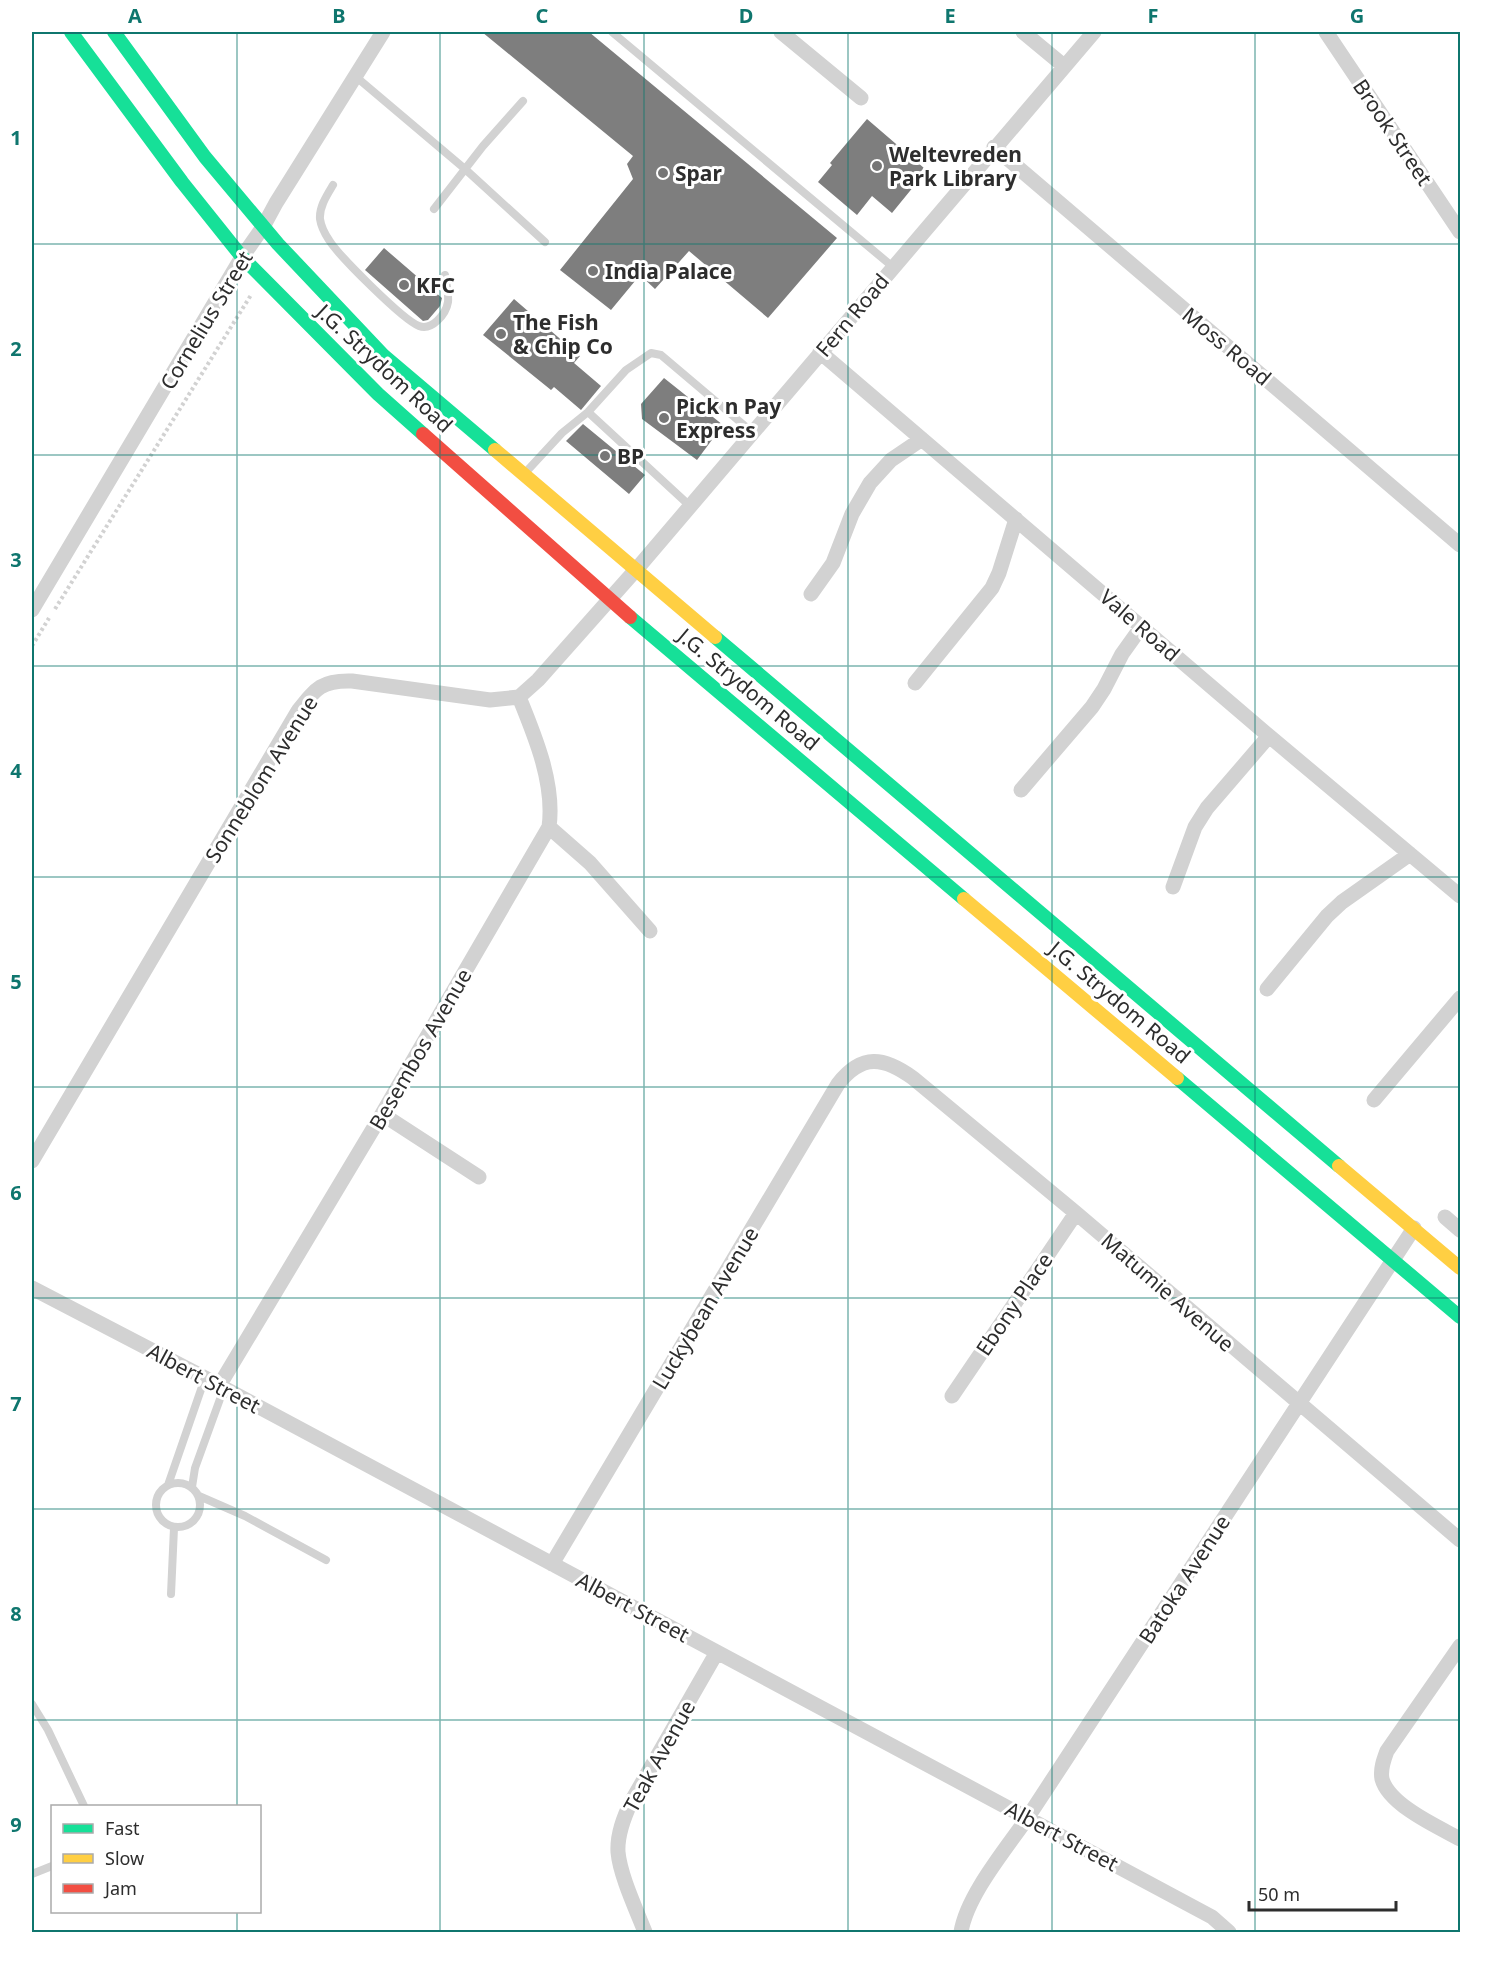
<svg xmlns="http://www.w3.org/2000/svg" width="1492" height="1964" font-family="'Noto Sans',sans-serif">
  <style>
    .building { fill: #7e7e7e }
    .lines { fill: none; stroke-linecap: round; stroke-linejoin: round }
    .path { stroke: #d2d2d2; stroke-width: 4; stroke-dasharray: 3 3; stroke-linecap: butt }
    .lane { stroke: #d2d2d2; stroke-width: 8 }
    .street { stroke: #d2d2d2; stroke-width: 15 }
    .fast { stroke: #16e098; stroke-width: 14 }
    .slow { stroke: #ffcf43; stroke-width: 14 }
    .jam { stroke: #f24e42; stroke-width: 14 }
    .grid { fill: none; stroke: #0f766e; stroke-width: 1.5; stroke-opacity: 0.55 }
    .poi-dot { fill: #767676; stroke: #fff; stroke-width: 2 }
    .labels { text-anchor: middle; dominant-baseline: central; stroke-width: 6; stroke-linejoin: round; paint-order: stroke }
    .street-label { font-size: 21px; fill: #2d2d2d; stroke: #fff }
    .poi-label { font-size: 21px; font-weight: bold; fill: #2d2d2d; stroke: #fff; text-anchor: start }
    .neatline { fill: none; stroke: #0f766e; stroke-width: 2 }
    .grid-label { font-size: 20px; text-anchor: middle; font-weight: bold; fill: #0f766e }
  </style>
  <rect width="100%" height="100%" fill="#fff"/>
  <path class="building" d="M482 32H589L837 238 768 318 689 251 655 289 640 275 611 310 560 270 633 179 627 164 633 156Z
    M867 119 924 168 910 183 914 186 892 213 872 196 857 215 818 182 832 165 830 163Z
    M384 248 442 298 440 306 428 320 423 321 365 270Z
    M514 299 580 356 574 363 601 386 581 410 554 387 551 390 483 335Z
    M664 378 723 425 697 460 642 419 641 404Z
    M583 424 645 475 629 494 566 441Z"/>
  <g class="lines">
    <path class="path" d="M55 609 251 295
      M32 646 49 618"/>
    <path class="lane" d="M612 32 893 267
      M355 76 465 169 545 242
      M333 185C327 195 319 207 320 219 321 226 325 234 329 240 339 256 403 320 419 326 432 331 446 314 448 302 449 294 446 283 445 275
      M434 209 483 146 523 101
      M588 412 690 506
      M525 473 562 433 588 412 626 370 651 353 661 355 752 432
      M156 1505a22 22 0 1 1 44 0a22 22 0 1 1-44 0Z
      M168 1485 205 1378
      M192 1487 195 1468 224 1388
      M199 1496 245 1516 326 1560
      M171 1594 174 1528
      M32 1704 48 1730 84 1806
      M32 1874 52 1866"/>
    <path class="street" d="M781 32 861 98
      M1023 32 1064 66
      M1326 32 1460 232
      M994 147 1460 545
      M820 352 1269 736 1460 896
      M811 594 833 563 852 514 870 483 891 460 922 439
      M32 610 242 257 263 227 276 203 383 32
      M915 683 992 588 999 573 1016 519
      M1021 790 1092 707 1104 689 1122 654 1142 626
      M549 827 590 863 650 931
      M1173 887 1195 827 1207 808 1269 736
      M1267 989 1327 916 1342 902 1410 854
      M1374 1100 1460 998
      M382 1114 479 1177
      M32 1161 298 711C316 688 322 680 352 681L490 700 519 697 538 680 641 564 1094 32
      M1445 1217 1460 1230
      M32 1288 205 1378 1212 1917 1229 1932
      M219 1386 382 1114 549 827C555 784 535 736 519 697
      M952 1396 1076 1213
      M552 1564 838 1084C862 1053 884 1057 913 1078L1076 1213 1460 1540
      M1460 1646 1387 1751C1384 1759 1380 1769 1382 1779 1389 1805 1438 1827 1460 1839
      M645 1932C636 1909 620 1875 618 1852 617 1834 624 1817 631 1802L717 1652
      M961 1932C967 1895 1006 1849 1028 1817L1414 1228"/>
    <path class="fast" d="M71 32 182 182 242 257 378 394 423 434
      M114 32 205 157 278 244 383 355 495 450
      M630 617 964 899
      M715 637 1339 1166
      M1177 1078 1460 1317"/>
    <path class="slow" d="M495 450 715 637
      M964 899 1177 1078
      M1339 1166 1460 1268"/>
    <path class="jam" d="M423 434 630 617"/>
  </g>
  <path class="grid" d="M237 32V1806M440 32V1932M644 32V1932M848 32V1932M1052 32V1932M1255 32V1932M32 244H1460M32 455H1460M32 666H1460M32 877H1460M32 1087H1460M32 1298H1460M32 1509H1460M32 1720H1460M237 1912V1932"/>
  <g class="poi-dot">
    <circle cx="877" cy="166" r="6"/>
    <circle cx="663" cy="173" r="6"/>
    <circle cx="593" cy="271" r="6"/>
    <circle cx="404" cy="285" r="6"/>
    <circle cx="501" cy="334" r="6"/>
    <circle cx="664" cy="418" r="6"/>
    <circle cx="605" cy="456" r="6"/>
  </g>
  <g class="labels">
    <g class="street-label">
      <text transform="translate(1393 132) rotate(56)">Brook Street</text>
      <text transform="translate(852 315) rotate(-50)">Fern Road</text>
      <text transform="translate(206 320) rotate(-59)">Cornelius Street</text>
      <text transform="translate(1227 346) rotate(40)">Moss Road</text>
      <text transform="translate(385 368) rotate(43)">J.G. Strydom Road</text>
      <text transform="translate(1140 625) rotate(41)">Vale Road</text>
      <text transform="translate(749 689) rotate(40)">J.G. Strydom Road</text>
      <text transform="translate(261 779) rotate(-58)">Sonneblom Avenue</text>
      <text transform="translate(1120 1002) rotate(40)">J.G. Strydom Road</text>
      <text transform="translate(420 1049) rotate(-60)">Besembos Avenue</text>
      <text transform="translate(1168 1292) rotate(41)">Matumie Avenue</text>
      <text transform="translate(1014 1304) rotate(-56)">Ebony Place</text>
      <text transform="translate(705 1308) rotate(-59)">Luckybean Avenue</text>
      <text transform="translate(204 1378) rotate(28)">Albert Street</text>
      <text transform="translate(1184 1579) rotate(-57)">Batoka Avenue</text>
      <text transform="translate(633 1607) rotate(28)">Albert Street</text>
      <text transform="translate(659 1756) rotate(-61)">Teak Avenue</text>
      <text transform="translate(1062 1836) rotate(28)">Albert Street</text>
    </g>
    <g class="poi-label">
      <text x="889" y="154">Weltevreden<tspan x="889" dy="24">Park Library</tspan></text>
      <text x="675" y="173">Spar</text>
      <text x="605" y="271">India Palace</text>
      <text x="416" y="285">KFC</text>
      <text x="513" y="322">The Fish<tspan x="513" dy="24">&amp; Chip Co</tspan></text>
      <text x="676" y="406">Pick n Pay<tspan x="676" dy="24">Express</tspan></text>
      <text x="617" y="456">BP</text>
    </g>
  </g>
  <rect width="1492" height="1964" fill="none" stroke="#ffffff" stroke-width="66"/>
  <rect x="51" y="1805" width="210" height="108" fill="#ffffff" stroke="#ababab" stroke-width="1.5"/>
  <rect x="63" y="1824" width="30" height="9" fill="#16e098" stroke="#ababab" stroke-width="1.5"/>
  <text x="105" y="1835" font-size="18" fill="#2d2d2d">Fast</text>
  <rect x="63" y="1854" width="30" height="9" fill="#ffcf43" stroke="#ababab" stroke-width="1.5"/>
  <text x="105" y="1865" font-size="18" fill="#2d2d2d">Slow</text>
  <rect x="63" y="1884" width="30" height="9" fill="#f24e42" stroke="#ababab" stroke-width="1.5"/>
  <text x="105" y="1895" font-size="18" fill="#2d2d2d">Jam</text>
  <path d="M1249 1901v9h147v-9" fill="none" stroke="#2d2d2d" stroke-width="3"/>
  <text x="1258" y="1901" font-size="18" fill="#2d2d2d" stroke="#ffffff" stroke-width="4.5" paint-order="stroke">50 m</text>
  <rect x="33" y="33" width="1426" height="1898" class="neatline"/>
  <g class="grid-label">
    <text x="135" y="23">A</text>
    <text x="339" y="23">B</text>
    <text x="542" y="23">C</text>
    <text x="746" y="23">D</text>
    <text x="950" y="23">E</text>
    <text x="1153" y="23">F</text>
    <text x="1357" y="23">G</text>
    <text x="16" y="145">1</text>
    <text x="16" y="356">2</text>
    <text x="16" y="567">3</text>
    <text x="16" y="778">4</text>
    <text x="16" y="989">5</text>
    <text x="16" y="1200">6</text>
    <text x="16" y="1411">7</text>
    <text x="16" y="1621">8</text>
    <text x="16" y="1832">9</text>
  </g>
</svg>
